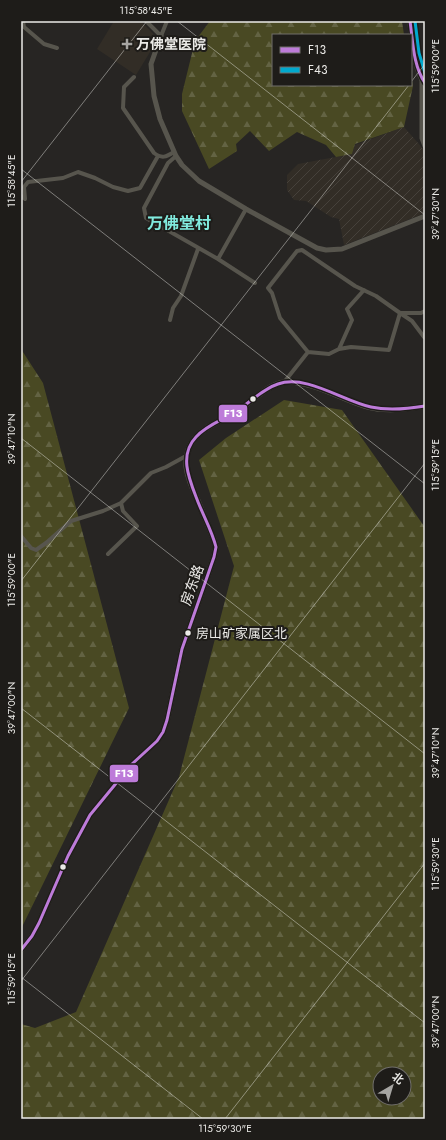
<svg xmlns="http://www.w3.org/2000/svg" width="446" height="1140" font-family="Jost,'Noto Sans SC',sans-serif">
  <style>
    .built { fill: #322d26 }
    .industrial { fill: url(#industrial-furrows) }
    .forest { fill: url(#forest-firs); fill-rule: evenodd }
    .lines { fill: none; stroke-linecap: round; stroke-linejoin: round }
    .minor { stroke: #57554d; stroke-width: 4 }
    .tertiary { stroke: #57554d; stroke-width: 5 }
    .secondary { stroke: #626056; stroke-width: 5.5 }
    .primary { stroke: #605f54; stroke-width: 6 }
    .bus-1-casing { stroke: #1e1c19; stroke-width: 6 }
    .bus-2-casing { stroke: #1e1c19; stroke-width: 6 }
    .bus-1 { stroke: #bd7bd9; stroke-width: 3 }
    .bus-2 { stroke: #00a9ce; stroke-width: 3 }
    .ticks { fill: none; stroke: #ebeae7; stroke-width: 1; stroke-opacity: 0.45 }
    .poi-dot { fill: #a6a5a2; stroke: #1e1c19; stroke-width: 1.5 }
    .bus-dot { fill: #ebeae7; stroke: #1e1c19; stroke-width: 1.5 }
    .labels { text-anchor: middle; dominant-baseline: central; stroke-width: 4; stroke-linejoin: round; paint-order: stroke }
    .bus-label { font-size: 13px; fill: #ebeae7; stroke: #1e1c19; text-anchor: start }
    .poi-label { font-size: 14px; font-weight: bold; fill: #ebeae7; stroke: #1e1c19; text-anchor: start }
    .street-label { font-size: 14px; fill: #ebeae7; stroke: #1e1c19 }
    .quarter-label { font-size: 16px; font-weight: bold; fill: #81eade; stroke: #1e1c19 }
    .line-badge { stroke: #1e1c19; stroke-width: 1.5 }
    .badge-label { font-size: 11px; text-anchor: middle; font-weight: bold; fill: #fff }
    .neatline { fill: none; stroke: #ebeae7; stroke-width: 1.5 }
    .ticks-label { font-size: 10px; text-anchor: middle; fill: #ebeae7 }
  </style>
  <defs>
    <pattern id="industrial-furrows" width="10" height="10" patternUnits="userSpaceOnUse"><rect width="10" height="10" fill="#322d26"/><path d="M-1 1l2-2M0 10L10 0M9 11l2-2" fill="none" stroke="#46413b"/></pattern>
    <pattern id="forest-firs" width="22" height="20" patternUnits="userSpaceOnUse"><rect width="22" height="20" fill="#494923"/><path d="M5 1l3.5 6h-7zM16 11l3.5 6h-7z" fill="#636343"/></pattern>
  </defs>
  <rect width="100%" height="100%" fill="#272523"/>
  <path class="built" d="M114 21H141L158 39 136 75 97 49Z"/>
  <path class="industrial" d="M404 127 425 151V213L344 245 339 219 331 217 306 201 294 200 287 190V175L298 164 352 154 355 145Z"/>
  <path class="forest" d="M210 21H402L404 35H273V85H411V74L413 86 404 127 355 144 352 154 336 157 326 145 297 132 269 151 250 131 236 144 237 151 209 169 182 111V94L195 41Z
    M21 349 43 383 129 708 21 929Z
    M284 400 342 410 424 526 425 530V1119H21V1024L35 1028 76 1012 179 777 234 566 199 460 226 438ZM380 1074H404V1098H380Z"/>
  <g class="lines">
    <path class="minor" d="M23 21 24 27 44 44 57 48
      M146 21 161 36 167 21
      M134 77 124 87 123 108 154 153C162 159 166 157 174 152
      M176 156 168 163 144 208 146 218 218 259 255 283
      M21 196 25 199 24 187 28 182 63 178 78 172 95 178 113 187 128 191 140 188 158 156
      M218 259 246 209
      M400 313 412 321 424 337
      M401 313H421L425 311
      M170 320 173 308 181 296 198 249
      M339 349 352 320 347 309 364 290
      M285 381 308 352 329 354 339 349 351 347 389 350 400 313 376 296 355 286 302 250 297 251 268 288 272 293 280 318 308 352
      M21 536 31 548 36 550 46 543 71 521 103 511 121 503 151 473 166 467 186 456
      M108 554 137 526 123 511 121 503"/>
    <path class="tertiary" d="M161 36 151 64 154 96 160 119 176 156 182 165 199 181 246 209 317 248 326 250 342 249 425 216
      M422 79V138L425 146"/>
    <path class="secondary" d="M21 950 32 936 39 923 68 856 90 815 132 764 157 741 163 732 167 720 182 649 214 557 216 547 214 540C209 527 203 514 198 501 189 481 178 458 195 438 207 424 229 418 243 407 258 396 273 380 293 382 317 384 342 399 365 406 385 412 405 409 425 406"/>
    <path class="primary" d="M410 21C413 39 414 70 425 83"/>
    <g class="bus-1-casing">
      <path id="bus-1" d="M410 21C413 42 413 65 425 83
        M21 950 32 936 39 923 68 856 90 815 132 764 157 741 163 732 167 720 182 649 214 557 216 547C212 531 204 517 198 502 190 481 178 456 196 437 206 426 220 421 232 414 248 405 260 390 278 384 306 374 343 401 371 407 389 411 407 409 425 406"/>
    </g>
    <g class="bus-2-casing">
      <path id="bus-2" d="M415 21 419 53 425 73"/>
    </g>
    <use href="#bus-1" class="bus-1"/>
    <use href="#bus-2" class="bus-2"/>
  </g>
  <path class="ticks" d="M177 21 425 215M411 82 425 64M21 169 425 484M21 182 147 21M21 438 425 754M21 581 409 85M21 708 425 1023M21 977 203 1119M21 981 425 463M225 1119 425 863"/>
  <path class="poi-dot" d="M125 38h4v4h4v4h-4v4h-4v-4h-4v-4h4z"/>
  <g class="bus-dot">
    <circle cx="253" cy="399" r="3.5"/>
    <circle cx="188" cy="633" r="3.5"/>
    <circle cx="63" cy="867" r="3.5"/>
  </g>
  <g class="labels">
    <g class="bus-label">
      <text x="196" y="633">房山矿家属区北</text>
    </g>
    <g class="poi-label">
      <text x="136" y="44">万佛堂医院</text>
    </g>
    <g class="street-label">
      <text transform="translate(192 585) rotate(-70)">房东路</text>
    </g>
    <g class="quarter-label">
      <text x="179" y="223">万佛堂村</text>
    </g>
  </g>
  <g class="line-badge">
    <rect x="218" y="404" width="30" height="19" rx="4" fill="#bd7bd9"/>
    <rect x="109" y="764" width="30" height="19" rx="4" fill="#bd7bd9"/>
  </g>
  <g class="badge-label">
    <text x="233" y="417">F13</text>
    <text x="124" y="777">F13</text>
  </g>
  <rect width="446" height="1140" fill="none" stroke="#1e1c19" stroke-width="44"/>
  <rect x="272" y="34" width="140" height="52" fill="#1e1c19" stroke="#706e6b"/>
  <rect x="280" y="47" width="20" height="6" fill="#bd7bd9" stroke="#706e6b"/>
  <text x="308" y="54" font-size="12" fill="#ebeae7">F13</text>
  <rect x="280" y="67" width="20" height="6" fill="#00a9ce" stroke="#706e6b"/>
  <text x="308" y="74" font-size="12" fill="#ebeae7">F43</text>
  <g transform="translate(392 1086) rotate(38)"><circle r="19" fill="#1e1c19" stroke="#706e6b"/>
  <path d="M0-3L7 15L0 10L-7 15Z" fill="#a6a5a2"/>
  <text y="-6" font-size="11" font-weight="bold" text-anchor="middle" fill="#ebeae7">北</text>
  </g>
  <rect x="22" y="22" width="402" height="1096" class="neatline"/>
  <g class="ticks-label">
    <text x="146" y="14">115°58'45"E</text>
    <text transform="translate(435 66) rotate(-90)" y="4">115°59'00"E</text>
    <text transform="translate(11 181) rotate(-90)" y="4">115°58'45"E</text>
    <text transform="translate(435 214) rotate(-90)" y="4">39°47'30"N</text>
    <text transform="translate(11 439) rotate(-90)" y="4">39°47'10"N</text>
    <text transform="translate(435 465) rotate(-90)" y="4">115°59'15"E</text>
    <text transform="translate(11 580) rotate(-90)" y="4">115°59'00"E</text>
    <text transform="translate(11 708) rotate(-90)" y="4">39°47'00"N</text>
    <text transform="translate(435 753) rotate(-90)" y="4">39°47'10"N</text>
    <text transform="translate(435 864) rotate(-90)" y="4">115°59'30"E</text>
    <text transform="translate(11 979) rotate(-90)" y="4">115°59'15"E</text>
    <text transform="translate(435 1022) rotate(-90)" y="4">39°47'00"N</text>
    <text x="225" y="1132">115°59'30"E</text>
  </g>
</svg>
